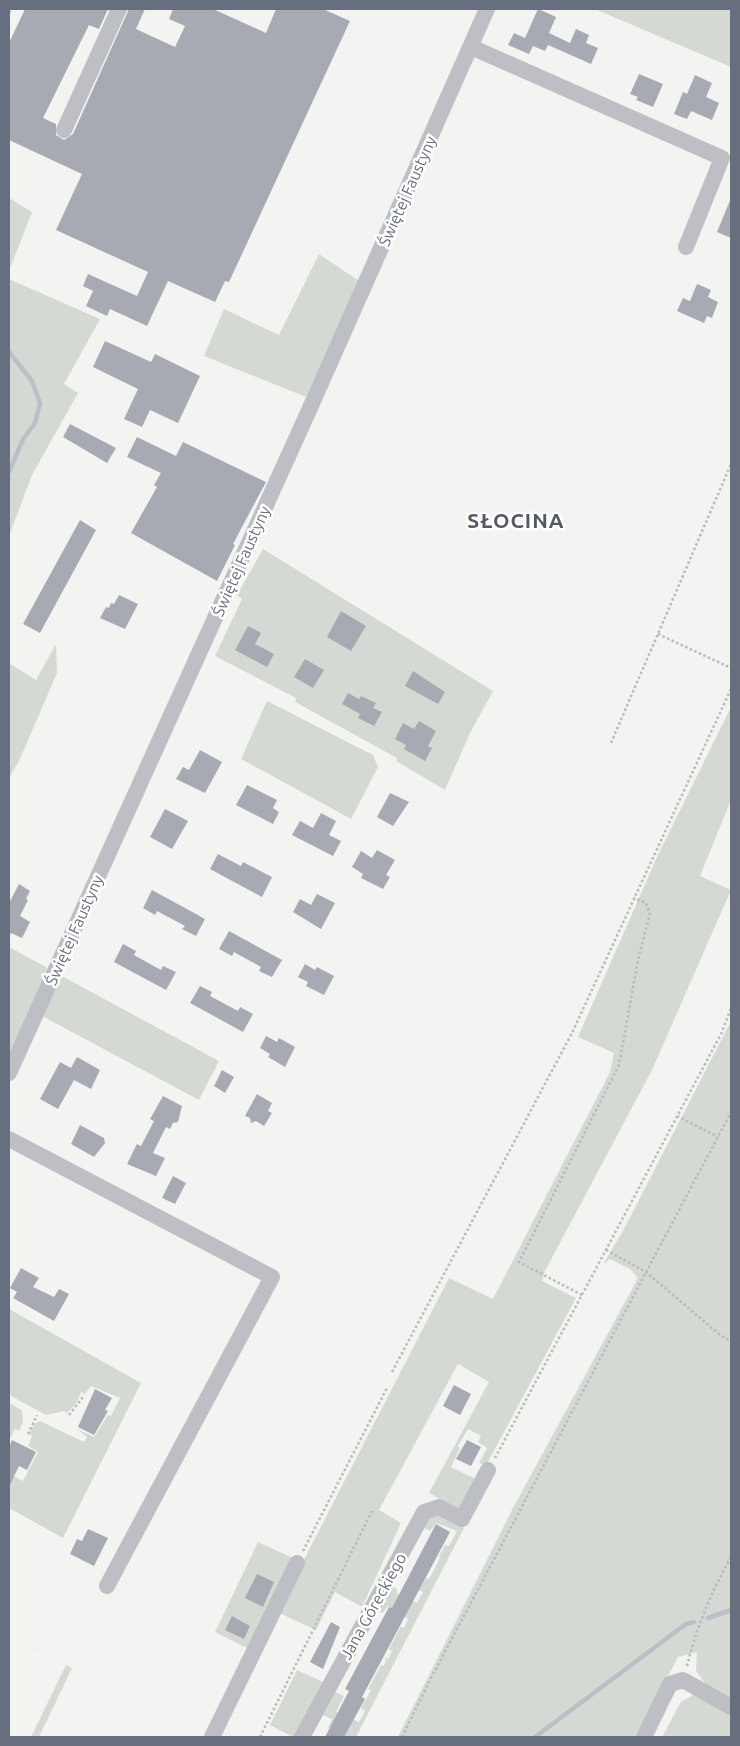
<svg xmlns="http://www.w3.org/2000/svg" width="740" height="1746" font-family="Ubuntu,sans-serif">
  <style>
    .green { fill: #d4dad3 }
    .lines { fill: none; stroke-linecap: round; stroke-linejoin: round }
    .stream { stroke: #bac0c6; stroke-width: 4.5 }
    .building { fill: #a7aab2 }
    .path { stroke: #b9babd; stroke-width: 2.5; stroke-dasharray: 2.5 2.5; stroke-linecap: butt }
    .minor { stroke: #bebfc4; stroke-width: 16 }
    .labels { text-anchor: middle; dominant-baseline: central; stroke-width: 5; stroke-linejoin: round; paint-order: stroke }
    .street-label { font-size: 16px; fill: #676e7e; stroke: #fff }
    .district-label { font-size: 21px; font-weight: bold; letter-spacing: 1px; fill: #545964; stroke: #fff }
  </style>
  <rect width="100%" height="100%" fill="#f3f4f1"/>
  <path class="green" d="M595 9H731V67Z
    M9 198 32 212 9 271Z
    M319 254 359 281 306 397 204 356 224 309 279 335Z
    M9 279 100 319 64 384 78 393 32 475 9 536Z
    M263 549 493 691 470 733 445 790 396 761 397 758 295 702 296 698 215 656 242 599 237 595Z
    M56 644 57 673 19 761 9 778V663L36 680Z
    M267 701 373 755 378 767 351 819 241 759Z
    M731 707V800L700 876 731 890 652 1070 545 1271 542 1281 576 1298 487 1464 485 1465 479 1463 487 1448 478 1442 481 1436 468 1429 458 1446 460 1448 451 1467 476 1479 462 1511 429 1493 489 1382 458 1364 379 1510 401 1523 362 1607 335 1592 316 1630 277 1612 449 1278 493 1299 610 1072 614 1053 578 1037 657 857Z
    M9 947 46 967 47 973 9 1053Z
    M60 975 219 1061 199 1100 42 1016Z
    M731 1021V1701L708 1688 696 1671 697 1652 678 1657 635 1737H398L513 1508 638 1278 630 1269 610 1259 603 1265 625 1227Z
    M9 1309 141 1383 63 1538 9 1508V1474L23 1481 38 1452 28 1446 32 1436 29 1434 34 1424 40 1421 84 1442 87 1437 77 1429 94 1437 108 1415 111 1416 120 1398 91 1386 85 1394 81 1392 77 1402 67 1413 64 1411 46 1415 9 1395Z
    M9 1403 22 1410 23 1422 19 1431 15 1429 9 1441Z
    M439 1515 464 1528 356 1737H344V1735L328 1727 332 1719 323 1715 335 1692 344 1696 336 1712 359 1722 365 1711 361 1708 371 1690 368 1689 381 1665 383 1666 386 1661 385 1657 388 1659 392 1651 389 1649 401 1626 404 1628 408 1619 388 1606 383 1613 377 1610 392 1586 397 1589V1594L417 1603 423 1592 419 1590 426 1578 429 1579 440 1558 439 1556 445 1545 449 1546 457 1531 436 1523 430 1531 422 1527 425 1519Z
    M258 1542 295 1559 251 1650 215 1632Z
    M15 1637 72 1668 39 1737H31L66 1665Z
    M297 1670 323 1682 295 1737H293L270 1725Z
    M695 1694 731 1712V1737H662L681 1702Z"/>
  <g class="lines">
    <path class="stream" d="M9 352 32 381 40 403 35 423 23 439 9 472
      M708 1618 731 1610
      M535 1737 686 1624 694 1622"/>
  </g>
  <path class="building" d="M25 9H108L99 29 89 25 43 118 56 124V135L64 140 73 134 129 9H145L136 29 175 47 185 26 169 19 173 9H213L266 33 276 9H323L350 21 229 282 225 281 215 302 168 281 147 326 110 309 107 316 86 306 93 291 83 286 88 274 137 296 148 272 56 230 82 174 9 140V43Z
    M538 9 556 17 549 33 570 43 576 29 589 35 586 43 598 48 591 64 548 45 545 51 533 46 529 54 508 45 514 33 525 38Z
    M639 74 663 84 653 107 636 100 638 97 630 94Z
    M695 75 712 83 706 97 719 103 712 120 691 111 687 119 674 114 683 92 687 94Z
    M731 198V238L717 232Z
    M697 284 711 290 708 297 718 302 712 318 707 316 704 323 677 311 683 298 690 301Z
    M105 341 151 362 155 354 200 376 178 423 150 410 142 427 124 419 138 389 93 367Z
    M70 424 116 448 107 463 63 437Z
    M137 437 176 456 183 442 266 482 233 544 235 545 217 581 131 533 157 487 154 485 161 473 127 457Z
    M80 520 96 530 40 633 23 624Z
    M119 595 138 604 125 629 100 618 106 607 109 608 111 603 114 604Z
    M341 611 366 626 351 651 327 637Z
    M248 626 261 633 255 644 274 654 267 667 235 650Z
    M305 659 324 670 313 688 294 677Z
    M413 671 445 692 438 704 405 686Z
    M348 693 359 699 361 696 376 703 373 708 382 712 374 726 358 718 360 714 342 704Z
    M419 721 436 731 428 746 432 748 425 761 404 749 406 745 395 739 403 723 414 729Z
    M200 750 222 762 205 793 176 779 183 767 189 770Z
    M247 785 277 800 273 808 279 812 273 824 236 805Z
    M390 793 409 802 393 826 377 817Z
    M165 809 188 821 172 849 150 837Z
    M321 813 336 821 329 835 341 841 333 856 292 835 300 821 313 828Z
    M377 850 395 860 386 875 390 877 383 889 361 878 363 874 352 867 361 851 372 858Z
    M218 854 241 866 243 862 272 877 262 897 210 869Z
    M19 884 30 891 26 899 28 900 20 916 30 922 22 938 11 933 9 937V903Z
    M152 890 205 919 196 936 182 929 185 926 157 911 155 915 143 908Z
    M317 894 335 903 321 929 293 912 300 899 311 905Z
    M229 931 282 960 272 977 259 971 261 967 234 952 232 956 219 949Z
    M123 944 136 951 134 955 161 970 163 966 176 972 166 990 114 962Z
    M305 964 315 970 317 967 334 976 324 995 306 986 308 982 298 977Z
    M200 986 212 992 210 996 238 1011 240 1007 253 1014 243 1032 190 1003Z
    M266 1036 277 1042 279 1038 295 1047 285 1067 268 1057 270 1054 260 1048Z
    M77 1057 100 1070 91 1089 74 1080 58 1109 40 1099 60 1062 71 1068Z
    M222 1070 234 1077 225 1093 214 1086Z
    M257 1094 272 1103 268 1111 272 1113 264 1126 256 1121 251 1123 250 1118 245 1116Z
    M163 1096 182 1106 178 1122 173 1123 170 1129 166 1127 153 1153 165 1158 156 1176 127 1164 137 1144 141 1146 154 1121 150 1119Z
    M80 1125 104 1138 105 1143 94 1157 71 1144Z
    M173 1176 186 1183 175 1204 162 1198Z
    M21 1268 39 1278 33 1287 54 1297 59 1289 69 1294 54 1321 13 1298 17 1292 10 1288Z
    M454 1385 471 1394 460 1415 443 1406Z
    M95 1389 112 1398 105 1410 108 1411 94 1435 78 1427Z
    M12 1440 36 1452 27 1470 19 1466 9 1487V1447Z
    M467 1440 481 1447 471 1466 456 1459Z
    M436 1524 450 1532 362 1697 365 1699 344 1737H325L349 1691 345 1689 389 1607 392 1608Z
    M88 1529 108 1538 94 1566 70 1554 77 1539 82 1541Z
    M257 1574 274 1582 263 1607 245 1598Z
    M232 1616 250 1626 244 1639 225 1630Z
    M331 1622 340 1627 323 1669 310 1662Z"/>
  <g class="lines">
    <path class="path" d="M9 13 11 9
      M658 634 731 668
      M611 743 731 464
      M677 1116 718 1137
      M606 1250 646 1272 720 1335 731 1341
      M582 1295 519 1262 619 1065 638 960 650 914 646 903 634 898
      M392 1372 572 1033 731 689
      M69 1415 83 1397
      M28 1434 37 1415
      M495 1458 721 1034 731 1008
      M303 1551 387 1388
      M687 1666C696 1629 712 1590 731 1557
      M260 1737 372 1511
      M402 1737 430 1680 731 1112"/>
    <path class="minor" d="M471 47 722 158 686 247
      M64 130 119 9
      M9 1073 310 408 487 9
      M9 1139 272 1277 107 1586
      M212 1737 297 1563
      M302 1737 424 1512 439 1507 462 1519 488 1470
      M644 1737 670 1684 683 1680 731 1707"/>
  </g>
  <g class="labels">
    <g class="street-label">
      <text transform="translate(407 191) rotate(-66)">Świętej Faustyny</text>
      <text transform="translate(241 561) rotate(-66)">Świętej Faustyny</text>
      <text transform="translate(74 930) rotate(-66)">Świętej Faustyny</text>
      <text transform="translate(373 1606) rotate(-61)">Jana Góreckiego</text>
    </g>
    <g class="district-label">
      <text x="516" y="520">SŁOCINA</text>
    </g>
  </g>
  <rect width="740" height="1746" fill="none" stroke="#676e7e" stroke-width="20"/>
</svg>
